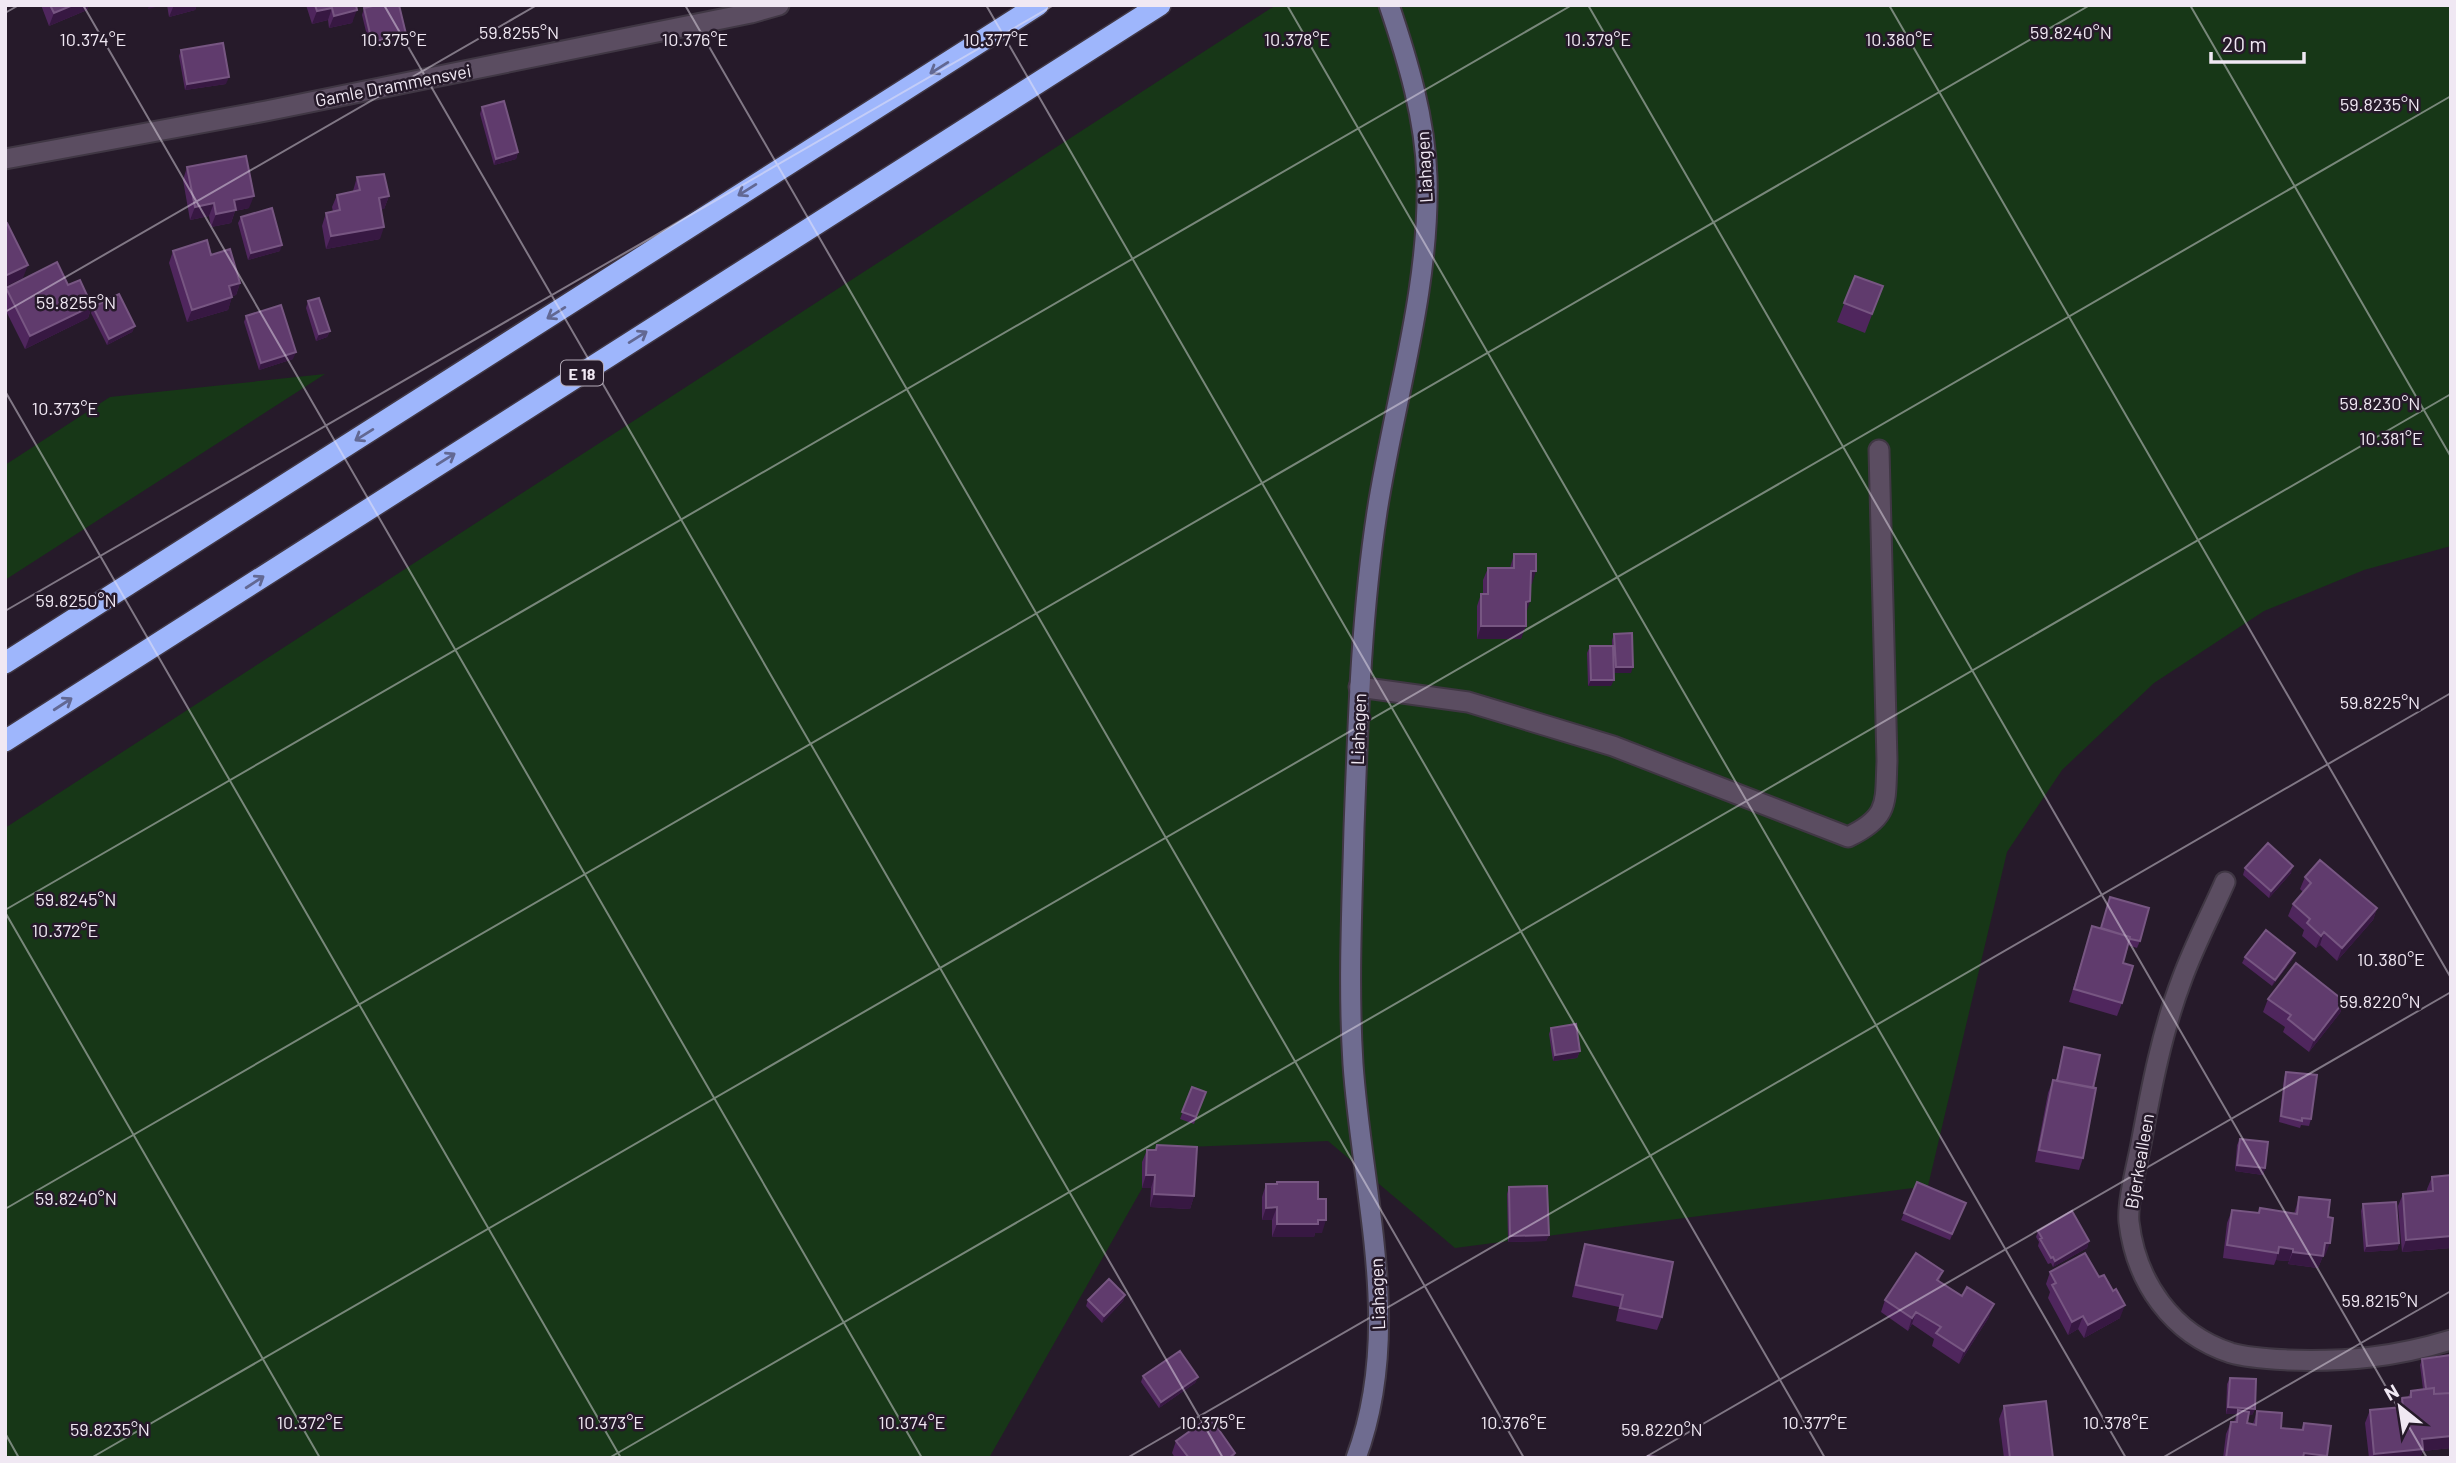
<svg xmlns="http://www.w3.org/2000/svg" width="2456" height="1463" font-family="Barlow,sans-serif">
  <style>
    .green { fill: #173717 }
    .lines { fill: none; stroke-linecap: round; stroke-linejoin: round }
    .minor-casing { stroke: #403744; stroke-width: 23 }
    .tertiary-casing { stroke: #403744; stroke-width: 23 }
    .secondary-casing { stroke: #403744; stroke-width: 23 }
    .motorway-casing { stroke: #403744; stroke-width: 24 }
    .minor { stroke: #5b4d61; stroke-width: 19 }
    .tertiary { stroke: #5b4d61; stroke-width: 19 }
    .secondary { stroke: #6f6c90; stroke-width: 19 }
    .motorway { stroke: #9eb6fc; stroke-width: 21 }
    .wall { fill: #4f265d }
    .shaded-wall { fill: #371842 }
    .building { fill: #603b6d; stroke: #775682; stroke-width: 2 }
    .oneway { stroke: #626893 }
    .ticks { fill: none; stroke: #f0e8f3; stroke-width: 2; stroke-opacity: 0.45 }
    .labels { text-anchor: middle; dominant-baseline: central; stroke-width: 5; stroke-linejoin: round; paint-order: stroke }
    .shield { fill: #261a2a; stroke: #b3aab7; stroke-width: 2 }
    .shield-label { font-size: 16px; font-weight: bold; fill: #f0e8f3 }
    .street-label { font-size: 18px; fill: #f0e8f3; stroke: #261a2a }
    .ticks-label { font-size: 18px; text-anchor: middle; fill: #f0e8f3; stroke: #261a2a; stroke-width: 5; stroke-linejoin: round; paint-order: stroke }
  </style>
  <rect width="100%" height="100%" fill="#261a2a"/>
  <path class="green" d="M1276 5H2451V546L2364 570 2264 611 2154 683 2062 770 2007 852 1928 1186 1455 1248 1328 1141 1165 1148 989 1458H5V828Z
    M325 374 5 580V465L110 397Z"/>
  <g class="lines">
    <g class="minor-casing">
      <path id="minor" d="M1359 687 1468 702 1613 746 1848 837C1890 817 1885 803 1887 761L1879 450
        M2225 882C2211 914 2194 946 2182 979 2162 1031 2151 1089 2141 1144 2137 1165 2127 1202 2129 1222 2136 1282 2172 1334 2231 1353 2248 1358 2270 1359 2288 1360 2347 1362 2395 1357 2451 1340"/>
    </g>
    <g class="tertiary-casing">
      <path id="tertiary" d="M5 159 266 111 751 13 779 5"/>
    </g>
    <g class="secondary-casing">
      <path id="secondary" d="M1356 1458C1404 1330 1362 1195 1353 1064 1348 986 1352 907 1354 828 1358 722 1361 617 1377 512 1394 401 1430 291 1427 177 1425 118 1408 61 1389 5"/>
    </g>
    <g class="motorway-casing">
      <path id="motorway" d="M5 663 1038 5
        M5 741 1160 5"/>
    </g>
    <use href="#minor" class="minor"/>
    <use href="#tertiary" class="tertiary"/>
    <use href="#secondary" class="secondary"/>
    <use href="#motorway" class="motorway"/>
  </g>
  <path class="wall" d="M41 5H89L87 10 49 26Z
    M167 5H197L195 10 169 17Z
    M306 5H356L352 23 329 28 328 20 312 24Z
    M364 8 406 34 403 41 370 48 362 15Z
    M181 50 226 84 185 90 179 56Z
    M482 107 518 152 516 159 494 165 480 114Z
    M187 167 249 208 235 211 231 223 211 227 209 216 190 220 183 180Z
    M357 177 389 196 384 209H381L380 239 326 249 322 226 326 213 333 212 332 207 337 195 353 191Z
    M241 217 280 251 248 260 238 223Z
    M173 251 211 255 240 283 236 295 232 296 228 310 187 322 169 263Z
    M1855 276 1883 286 1865 333 1837 322Z
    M68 285 92 306 88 318 25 349 5 309 6 288Z
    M308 301 330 331 327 337 316 341 306 308Z
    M93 307 135 326 132 332 107 345 91 313Z
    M246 316 293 359 259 370 244 322Z
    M1514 554 1532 584H1531L1521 639H1477V606L1481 594H1483V580L1488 568H1510Z
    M1614 634 1631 673H1613L1611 686H1588L1587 653 1590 646H1612V640Z
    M2245 868 2291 873 2269 898 2243 875Z
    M2305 877 2377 908 2373 920 2337 961 2320 945 2316 948 2302 936 2304 930 2288 916 2293 904 2303 892 2300 889Z
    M2092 926 2140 941 2137 948 2128 945 2123 963 2122 1003 2117 1016 2069 1002Z
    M2245 957 2293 959 2272 986 2242 963Z
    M2268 999 2344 1001 2340 1013 2309 1052 2283 1032 2285 1027 2263 1012Z
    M1551 1028 1580 1051 1577 1058 1553 1061 1549 1034Z
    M2064 1047 2093 1088 2083 1158 2079 1170 2035 1162 2048 1093 2053 1080 2056 1081Z
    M2286 1072 2311 1119 2309 1126 2301 1125 2300 1128 2279 1122 2284 1078Z
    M1192 1087 1206 1092 1194 1124 1180 1119Z
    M2240 1139 2265 1168 2263 1175 2235 1171 2237 1145Z
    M1157 1145 1194 1196 1190 1209 1150 1207 1151 1188H1142V1162L1147 1150H1155Z
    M2451 1175V1248L2402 1252 2398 1206 2403 1194 2427 1192V1189L2432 1177Z
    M1277 1182 1318 1199 1322 1233H1315L1314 1237H1272V1220H1262V1197L1266 1184H1276Z
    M1509 1187 1549 1235 1546 1241 1508 1242 1507 1194Z
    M2299 1197 2325 1256H2323L2318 1268 2288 1264 2289 1261 2276 1260 2274 1265 2223 1258 2227 1223 2232 1210 2258 1213 2260 1208 2294 1214Z
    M1966 1203 1950 1240 1901 1220 1904 1213Z
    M2363 1204 2399 1243 2397 1250 2364 1252 2361 1211Z
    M2038 1231 2089 1241 2087 1248 2053 1267 2051 1263 2048 1264 2038 1246 2039 1242 2036 1237Z
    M1585 1244 1662 1317 1657 1330 1616 1321 1619 1307 1572 1297 1581 1256Z
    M1943 1271 1939 1281 1989 1317 1959 1364 1932 1346 1934 1339 1912 1324 1908 1331 1881 1312 1885 1300Z
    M2050 1272 2120 1318 2084 1338 2078 1329 2068 1335 2048 1298 2050 1292 2046 1284Z
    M1125 1295 1123 1301 1102 1323 1086 1306 1088 1300Z
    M2451 1355V1448L2423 1451 2420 1458H2369L2365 1423 2370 1410 2398 1408 2402 1398 2408 1397 2411 1391 2423 1389 2420 1365 2422 1359Z
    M1143 1376 1198 1377 1195 1383 1159 1408 1141 1382Z
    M2230 1378 2255 1409 2252 1415H2249L2247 1423 2253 1424 2257 1411 2281 1428 2301 1430 2304 1423 2327 1458H2223L2226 1434 2231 1422H2234L2237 1414H2226L2227 1384Z
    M2004 1406 2053 1458H2004L1999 1419Z
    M1176 1441 1235 1453 1234 1458H1175L1172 1453Z"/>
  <path class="shaded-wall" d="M73 5H89L87 10 49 26 54 13Z
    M149 5H164L148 9Z
    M174 5H197L195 10 169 17Z
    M332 8 328 20 312 24 317 11Z
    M357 10 352 23 329 28 334 16Z
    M406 34 403 41 370 48 372 42Z
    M229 77 226 84 185 90 187 84Z
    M518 152 516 159 494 165 496 159Z
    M254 196 249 208 235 211 231 223 211 227 216 214 234 200Z
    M389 196 384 209 374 211 379 198Z
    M214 203 209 216 190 220 195 207Z
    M384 227 380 239 326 249 331 236Z
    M282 245 280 251 248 260 251 253Z
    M28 265 23 278 5 287V276Z
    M240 283 236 295 224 299 229 286Z
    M232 297 228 310 187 322 192 310Z
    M92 306 88 318 25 349 30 336Z
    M135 326 132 332 107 345 109 339Z
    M330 331 327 337 316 341 319 334Z
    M296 352 293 359 259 370 261 363Z
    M1531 571H1536L1532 584H1526Z
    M1530 601 1526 614V602Z
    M1481 626H1526L1521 639H1477Z
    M1616 667H1633L1631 673H1613Z
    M1591 680H1614L1611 686H1588Z
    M2293 866 2291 873 2269 898 2271 891Z
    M2377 908 2373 920 2337 961 2342 948Z
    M2324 932 2320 945 2316 948 2321 936Z
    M2295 953 2293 959 2272 986 2275 980Z
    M2344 1001 2340 1013 2309 1052 2314 1040Z
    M1580 1051 1577 1058 1553 1061 1555 1055Z
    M2237 1165 2265 1168 2263 1175 2235 1171Z
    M1146 1175H1155L1151 1188H1142Z
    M1154 1194 1194 1196 1190 1209 1150 1207Z
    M1277 1207 1272 1220H1262L1266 1208Z
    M1326 1220 1322 1233H1315L1314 1237H1272L1277 1224Z
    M1549 1235 1546 1241 1508 1242 1510 1236Z
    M2451 1236V1248L2402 1252 2406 1240Z
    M2089 1241 2087 1248 2053 1267 2055 1261Z
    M2325 1243H2330L2325 1256H2323L2318 1268 2288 1264 2293 1252Z
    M2399 1243 2397 1250 2364 1252 2367 1246Z
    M2279 1247 2293 1249 2289 1261 2276 1260Z
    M1125 1295 1123 1301 1102 1323 1104 1316Z
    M1994 1304 1989 1317 1959 1364 1964 1351Z
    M2125 1305 2120 1318 2084 1338 2088 1325Z
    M1916 1312 1912 1324 1908 1331 1912 1318Z
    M2083 1316 2078 1329 2068 1335 2072 1322Z
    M1198 1377 1195 1383 1159 1408 1161 1402Z
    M2228 1407 2255 1409 2252 1415H2238V1410L2237 1414H2226Z
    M2451 1436V1448L2423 1451 2420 1458H2373L2374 1454 2422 1439Z
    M2304 1453 2327 1456V1458H2302Z"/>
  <path class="building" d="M50 5H73L54 13Z
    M315 5H356L357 10 334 16 332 8 317 11Z
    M377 5H399L406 34 372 42 364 8Z
    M223 43 229 77 187 84 181 50Z
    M504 101 518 152 496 159 482 107Z
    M246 156 254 196 234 200 236 210 216 214 214 203 195 207 187 167Z
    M384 174 389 196 379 198 384 227 331 236 326 213 340 210 337 195 360 190 357 177Z
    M272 208 282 245 251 253 241 217Z
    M7 223 28 265 5 276V224Z
    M207 240 211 255 230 249 240 283 229 286 232 297 192 310 173 251Z
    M57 262 68 285 80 280 92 306 30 336 6 288Z
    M1855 276 1883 286 1872 314 1844 303Z
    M119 294 135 326 109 339 93 307Z
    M319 298 330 331 319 334 308 301Z
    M281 305 296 352 261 363 246 316Z
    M1514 554H1536V571H1531L1530 601 1526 602V626H1481V594H1488V568H1514Z
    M1632 633 1633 667H1616L1614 634Z
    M1590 646H1613L1614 680H1591Z
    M2268 843 2293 866 2271 891 2245 868Z
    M2320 860 2377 908 2342 948 2324 932 2321 936 2307 923 2310 919 2293 904 2311 883 2305 877Z
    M2110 897 2149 908 2140 941 2130 939V937L2101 928Z
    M2092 926 2130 937 2123 963 2133 966 2122 1003 2074 989Z
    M2266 930 2295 953 2275 980 2245 957Z
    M2296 963 2344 1001 2314 1040 2288 1019 2291 1015 2268 999Z
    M1576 1024 1580 1051 1555 1055 1551 1028Z
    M2064 1047 2100 1055 2093 1088 2057 1081Z
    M2286 1072 2317 1075 2311 1119 2302 1118V1121L2281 1116Z
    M2053 1080 2096 1088 2083 1158 2039 1150Z
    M1192 1087 1206 1092 1196 1117 1182 1112Z
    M2240 1139 2268 1142 2265 1168 2237 1165Z
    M1157 1145 1197 1147 1194 1196 1154 1194 1155 1175H1146L1147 1150H1156Z
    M2451 1175V1236L2406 1240 2403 1194 2433 1191 2432 1177Z
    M1277 1182H1318V1199H1326V1220H1318V1224H1277V1207L1266 1208V1184H1277Z
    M1917 1182 1966 1203 1952 1234 1904 1213Z
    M1547 1186 1549 1235 1510 1236 1509 1187Z
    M2299 1197 2330 1200 2328 1217 2333 1218 2330 1243H2325L2323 1256 2293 1252V1249L2279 1247 2278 1253 2227 1245 2232 1210 2259 1213 2260 1208 2297 1214Z
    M2396 1202 2399 1243 2367 1246 2363 1204Z
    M2072 1211 2089 1241 2055 1261 2053 1257 2051 1258 2040 1239 2042 1238 2038 1231Z
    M1585 1244 1673 1262 1662 1317 1620 1308 1623 1295 1576 1285Z
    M1916 1253 1943 1271 1937 1280 1962 1296 1967 1287 1994 1304 1964 1351 1936 1333 1941 1327 1916 1312 1912 1318 1885 1300Z
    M2085 1253 2099 1277 2104 1275 2113 1291 2116 1289 2125 1305 2088 1325 2083 1316 2072 1322 2052 1285 2056 1283 2050 1272Z
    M1109 1279 1125 1295 1104 1316 1088 1300Z
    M1180 1351 1198 1377 1161 1402 1143 1376Z
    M2451 1355V1393L2434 1394V1388L2426 1389 2422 1359Z
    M2230 1378 2256 1379 2255 1409 2228 1407Z
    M2434 1388V1394L2451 1393V1436L2422 1439 2423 1449 2374 1454 2370 1410 2403 1407 2402 1398 2411 1397V1391Z
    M2046 1401 2053 1458H2010L2004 1406Z
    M2238 1410 2249 1412 2247 1423 2256 1425 2257 1411 2282 1413 2281 1428 2303 1430 2304 1423 2331 1426 2327 1456 2304 1453 2303 1458H2226L2231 1422H2237Z
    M1210 1417 1235 1453 1229 1458H1189L1176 1441Z
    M1648 1456 1669 1458H1648Z"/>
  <defs><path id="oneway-shaft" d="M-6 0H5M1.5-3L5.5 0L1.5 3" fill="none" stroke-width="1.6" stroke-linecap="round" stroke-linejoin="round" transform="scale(1.75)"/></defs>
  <g class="oneway">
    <use href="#oneway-shaft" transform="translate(939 68) rotate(148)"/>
    <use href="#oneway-shaft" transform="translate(747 190) rotate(148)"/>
    <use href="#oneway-shaft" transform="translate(556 313) rotate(148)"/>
    <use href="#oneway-shaft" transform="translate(638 337) rotate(-32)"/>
    <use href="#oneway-shaft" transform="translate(364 435) rotate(148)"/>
    <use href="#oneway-shaft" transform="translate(446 459) rotate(-32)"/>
    <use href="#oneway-shaft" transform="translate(255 582) rotate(-33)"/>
    <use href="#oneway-shaft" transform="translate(63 704) rotate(-33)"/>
  </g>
  <path class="ticks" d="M83 5 922 1458M384 5 1223 1458M685 5 1524 1458M986 5 1825 1458M1287 5 2126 1458M1588 5 2427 1458M1889 5 2451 978M2190 5 2451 457M5 13 19 5M5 312 537 5M5 391 621 1458M5 611 1054 5M5 910 1572 5M5 912 320 1458M5 1209 2090 5M5 1433 19 1458M91 1458 2451 96M609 1458 2451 394M1127 1458 2451 693M1644 1458 2451 992M2162 1458 2451 1291"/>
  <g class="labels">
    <rect class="shield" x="561" y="360.5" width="42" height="25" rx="5"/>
    <g class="shield-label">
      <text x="582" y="373">E 18</text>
    </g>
    <g class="street-label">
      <text transform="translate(393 85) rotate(-11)">Gamle Drammensvei</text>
      <text transform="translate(1424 167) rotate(-93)">Liahagen</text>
      <text transform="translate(1358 729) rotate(-88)">Liahagen</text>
      <text transform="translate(2139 1161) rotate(-80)">Bjerkealleen</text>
      <text transform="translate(1377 1294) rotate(-92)">Liahagen</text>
    </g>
  </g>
  <g class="ticks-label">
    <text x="519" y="39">59.8255°N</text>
    <text x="2071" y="39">59.8240°N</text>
    <text x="93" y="46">10.374°E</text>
    <text x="394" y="46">10.375°E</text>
    <text x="695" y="46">10.376°E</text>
    <text x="996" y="46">10.377°E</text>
    <text x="1297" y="46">10.378°E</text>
    <text x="1598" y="46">10.379°E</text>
    <text x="1899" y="46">10.380°E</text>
    <text x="2380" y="111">59.8235°N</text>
    <text x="76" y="309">59.8255°N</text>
    <text x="2380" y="410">59.8230°N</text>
    <text x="65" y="415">10.373°E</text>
    <text x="2391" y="445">10.381°E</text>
    <text x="76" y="607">59.8250°N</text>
    <text x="2380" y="709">59.8225°N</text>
    <text x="76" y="906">59.8245°N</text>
    <text x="65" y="937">10.372°E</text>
    <text x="2391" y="966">10.380°E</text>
    <text x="2380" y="1008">59.8220°N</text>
    <text x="76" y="1205">59.8240°N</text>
    <text x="2380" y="1307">59.8215°N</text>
    <text x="310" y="1429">10.372°E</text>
    <text x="611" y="1429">10.373°E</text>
    <text x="912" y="1429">10.374°E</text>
    <text x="1213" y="1429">10.375°E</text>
    <text x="1514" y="1429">10.376°E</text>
    <text x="1815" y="1429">10.377°E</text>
    <text x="2116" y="1429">10.378°E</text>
    <text x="110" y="1436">59.8235°N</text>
    <text x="1662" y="1436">59.8220°N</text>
  </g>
  <rect width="2456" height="1463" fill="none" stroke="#f0e8f3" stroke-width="14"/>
  <g transform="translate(2400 1407) rotate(330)" stroke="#261a2a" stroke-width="5" paint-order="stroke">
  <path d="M0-5L12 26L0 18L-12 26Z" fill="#f0e8f3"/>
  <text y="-10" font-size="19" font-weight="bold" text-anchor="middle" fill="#f0e8f3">N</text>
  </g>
  <path d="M2211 52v10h93v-10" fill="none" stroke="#f0e8f3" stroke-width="3.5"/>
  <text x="2222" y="52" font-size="21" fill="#f0e8f3" stroke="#261a2a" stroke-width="5" paint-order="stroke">20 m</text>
</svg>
